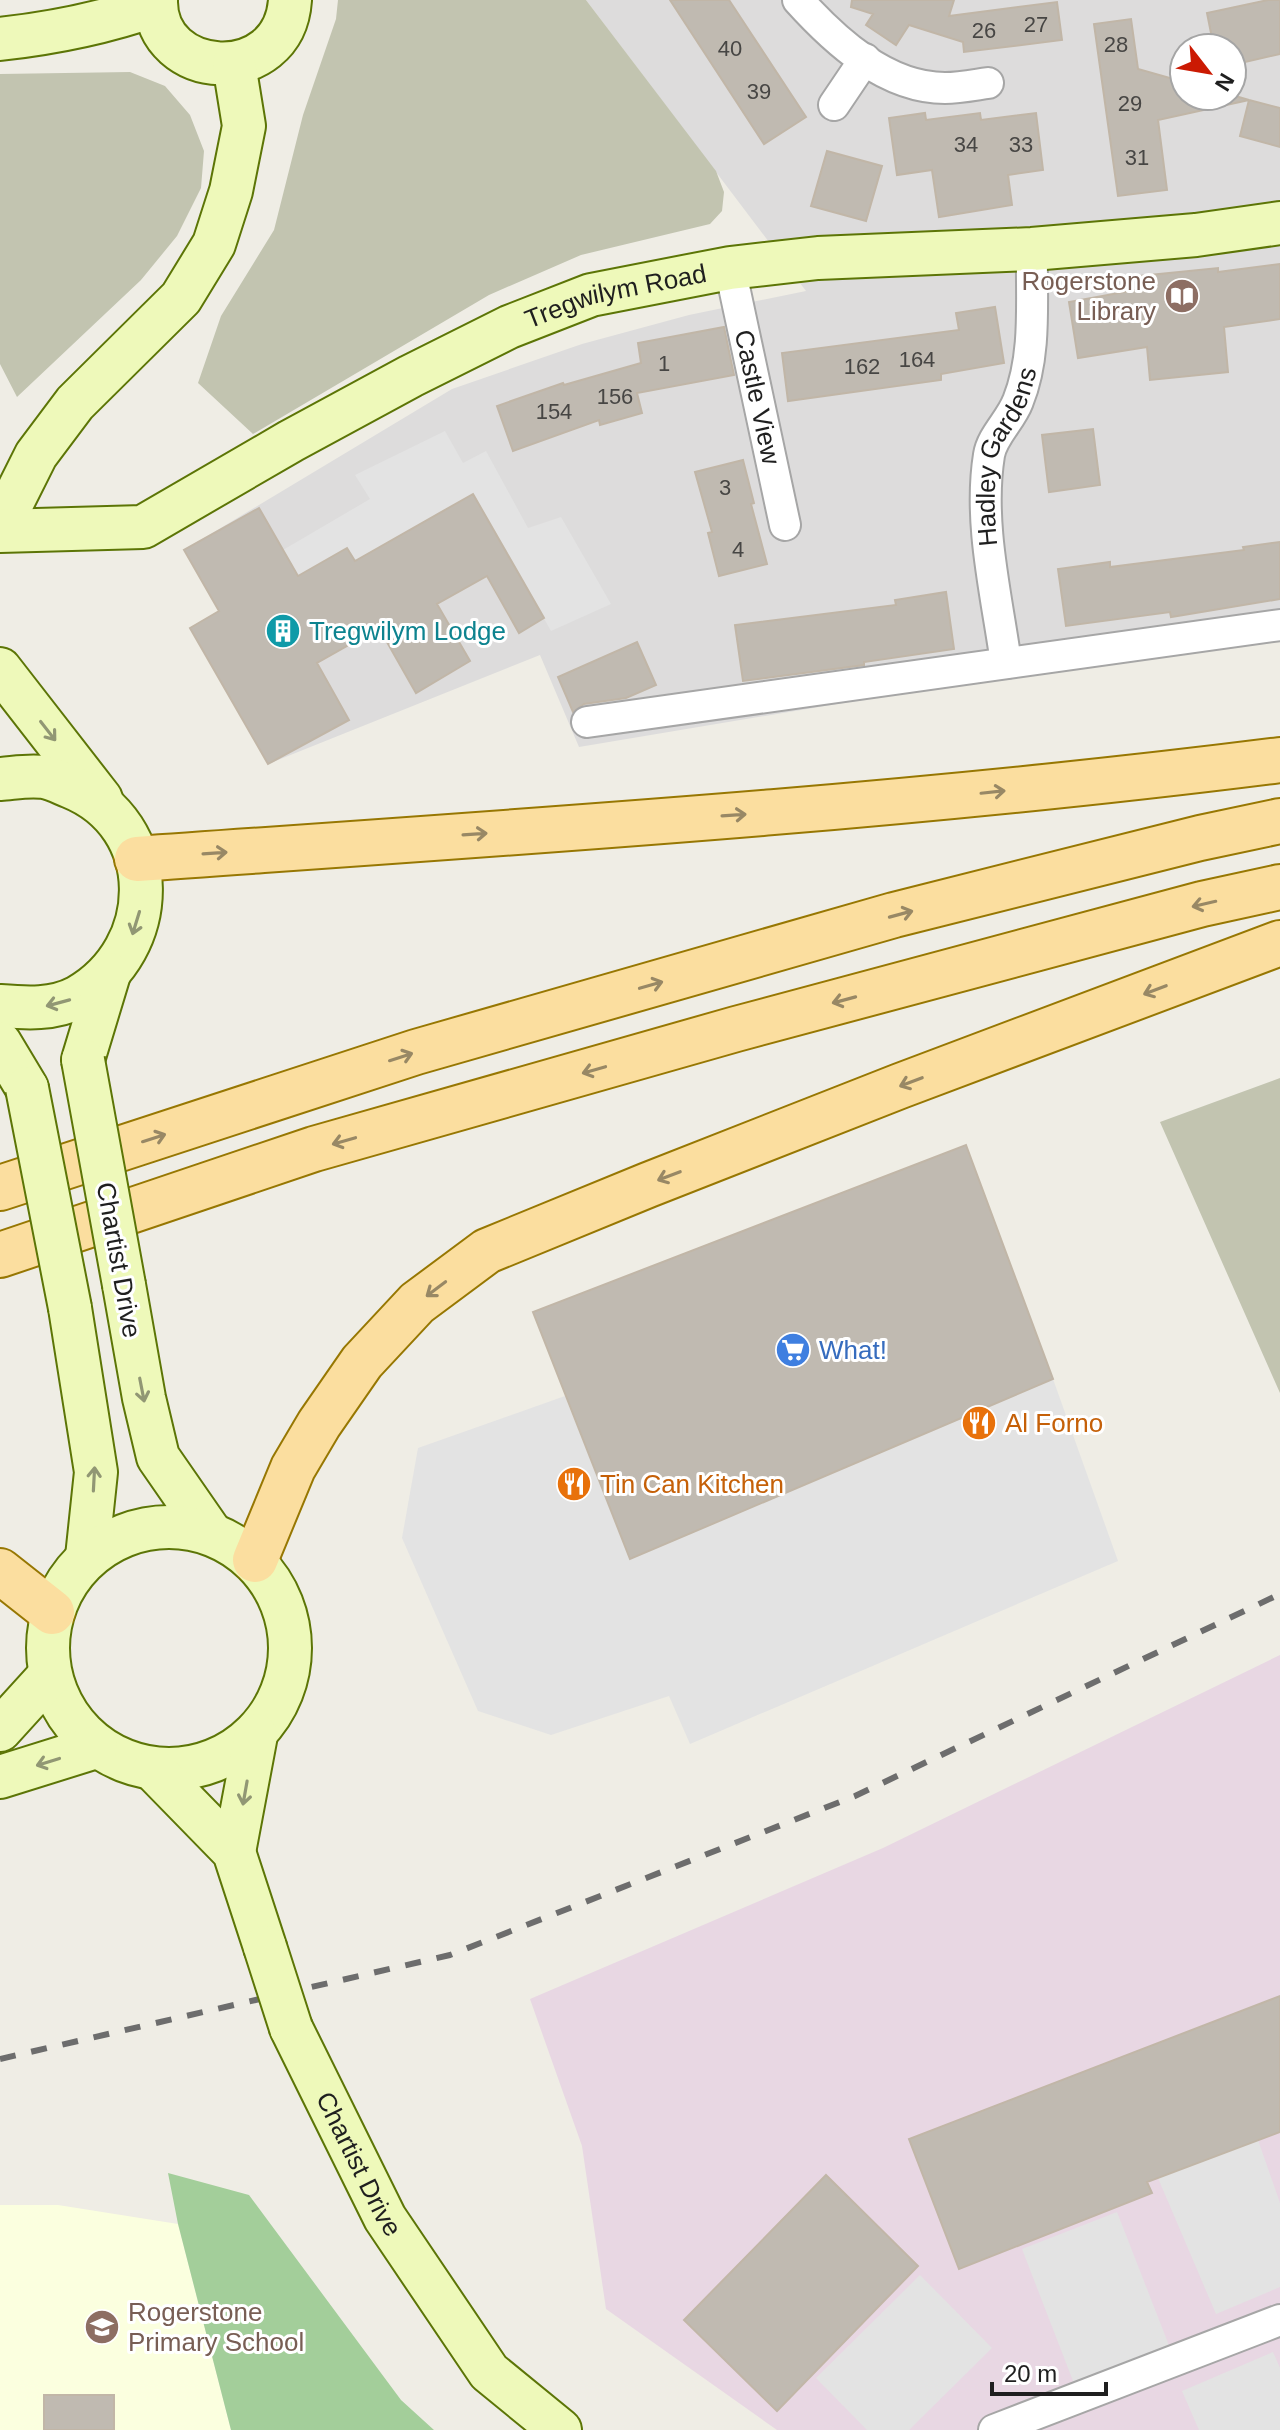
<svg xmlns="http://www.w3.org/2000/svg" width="1280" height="2430" font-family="Helvetica,sans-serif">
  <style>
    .residential { fill: #dddcdc; fill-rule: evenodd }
    .industrial { fill: #e8d7e3 }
    .education { fill: #fbffdf }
    .construction { fill: #c2c4b0 }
    .forest { fill: #a3ce9a }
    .parking { fill: #e3e3e3 }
    .building { fill: #c0bab1; stroke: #c1b6a7; stroke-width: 2 }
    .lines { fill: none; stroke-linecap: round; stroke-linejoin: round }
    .street-casing { stroke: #a6a6a6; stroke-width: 34 }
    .secondary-casing { stroke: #5c7506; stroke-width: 46 }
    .primary-casing { stroke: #977702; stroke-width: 48 }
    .street { stroke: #fff; stroke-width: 30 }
    .secondary { stroke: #eef9ba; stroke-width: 42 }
    .primary { stroke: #fbde9f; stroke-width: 44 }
    .rail { stroke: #6d6d6d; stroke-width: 6; stroke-dasharray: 16 16; stroke-linecap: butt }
    .secondary-bridge-casing { stroke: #5c7506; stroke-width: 46; stroke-linecap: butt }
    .secondary-bridge { stroke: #eef9ba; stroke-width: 42 }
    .oneway { stroke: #919774 }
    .oneway2 { stroke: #988865 }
    .labels { text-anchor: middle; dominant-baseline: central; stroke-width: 6; stroke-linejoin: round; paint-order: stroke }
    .number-label { font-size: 22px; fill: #474644 }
    .education-label { font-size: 26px; fill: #785e54; stroke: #fff; text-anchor: end }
    .street-label { font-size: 26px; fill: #1f1f1f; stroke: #fff }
    .culture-label { font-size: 26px; fill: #0d838f; stroke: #fff; text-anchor: start }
    .shop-label { font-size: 26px; fill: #366cbe; stroke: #fff; text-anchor: start }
    .food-label { font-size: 26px; fill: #c56008; stroke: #fff; text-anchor: start }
  </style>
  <rect width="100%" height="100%" fill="#efede5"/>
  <path class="residential" d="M586 0H1280V630L579 747 540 655 268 764 190 628 219 611 184 550 452 389 582 344 689 315 806 291ZM1184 48H1232V96H1184Z"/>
  <path class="industrial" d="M1280 1655V2430H777L606 2309 582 2146 530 1999 883 1848Z"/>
  <path class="education" d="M0 2205H58L178 2224 231 2430H0Z"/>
  <path class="construction" d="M338 0H586L716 171 724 192 722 211 710 224 581 255 489 295 253 434 198 383 221 316 274 230 303 115 336 19Z
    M130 72 165 86 190 115 204 151 201 188 177 236 141 280 17 397 0 364V74Z
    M1280 1078V1393L1160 1122Z"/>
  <path class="forest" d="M168 2173 249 2195 401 2400 434 2430H231L178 2224Z"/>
  <path class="parking" d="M445 431 463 463 486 451 528 528 561 517 611 604 551 631 473 494 355 561 347 548 298 576 283 550 370 499 355 475Z
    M1053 1379 1118 1561 690 1744 669 1696 551 1735 478 1711 402 1538 418 1448 565 1396 630 1559Z
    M1258 2140 1280 2203V2287L1216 2314 1158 2178Z
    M1117 2212 1170 2348 1075 2386 1022 2249Z
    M920 2275 992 2348 909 2430H867L816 2378Z
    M1273 2352 1280 2368V2430H1199L1182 2391Z"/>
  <path class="building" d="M670 0H729L806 117 764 144Z
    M852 0H954L949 16 1057 2 1062 40 964 52 963 42 909 25 896 45 866 25 873 14 851 7Z
    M1268 0H1280V54L1232 65V48H1214L1207 13Z
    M1131 19 1138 69 1184 82V96L1232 95 1249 100 1158 120 1167 190 1118 196 1094 24Z
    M1249 100 1280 108V147L1240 136Z
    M925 113 926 120 980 113 981 120 1036 113 1043 170 1008 175 1012 205 939 217 932 170 897 175 889 118Z
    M827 151 882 166 866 221 811 206Z
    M1280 264V319L1224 327 1228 372 1150 380 1147 347 1078 358 1069 302 1141 289 1140 276 1218 268V272Z
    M995 307 1004 363 941 374V380L788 401 782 353 959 330 956 313Z
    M724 327 734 375 637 393 642 413 600 425 599 420 513 451 497 406 563 383 564 385 641 363 638 343Z
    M1093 429 1100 485 1049 492 1042 435Z
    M743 460 754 503 751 504 767 564 719 576 708 533 712 532 695 472Z
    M473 494 544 618 519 633 487 576 437 604 470 661 416 693 379 628 317 663 349 720 268 764 190 628 219 611 184 550 259 508 298 576 347 548 355 561Z
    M1280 542V599L1171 617 1170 612 1066 626 1058 569 1110 562V567L1244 550 1243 547Z
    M946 592 954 649 864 662V665L743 681 735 625 896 605 895 600Z
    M637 642 656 685 626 698 584 704 573 712 558 677Z
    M966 1145 1053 1379 630 1559 533 1312Z
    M1280 1996V2132L1147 2182 1152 2193 959 2269 909 2139Z
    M826 2175 918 2266 777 2411 684 2320Z
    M44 2395H114V2430H44Z"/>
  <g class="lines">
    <g class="street-casing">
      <g id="street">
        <path d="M798 0C835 41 886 88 945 88 959 88 974 85 988 83"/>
        <path d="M834 105 865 59"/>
        <path id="s1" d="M730 268 785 525"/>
        <path id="s2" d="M1006 663C997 597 978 523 989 455 992 436 1011 420 1018 401 1037 354 1031 299 1032 249"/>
        <path d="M587 722 1280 625"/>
        <path d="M994 2430 1280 2320"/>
      </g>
    </g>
    <g class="secondary-casing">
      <g id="secondary">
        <path d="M156 0C154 80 284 89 290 0"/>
        <path d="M0 39C54 33 104 23 155 5"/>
        <path d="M0 527 36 455 75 403 181 298 214 244 231 191 244 126 234 64"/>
        <path id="s3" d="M0 531 143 527 291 441 411 376 509 327 591 295 730 268 818 258 1032 249 1196 235 1280 223"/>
        <path d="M0 669 101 799"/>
        <path d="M0 779C14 778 29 775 43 777 52 778 63 784 71 787 164 825 162 949 78 997 54 1010 26 1008 0 1006"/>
        <path d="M0 1043 27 1088"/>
        <path d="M83 1060 109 974"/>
        <path d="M124 1285 144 1398 158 1457 210 1532"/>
        <path d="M70 1308 96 1472 87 1557"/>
        <circle cx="169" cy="1648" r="121"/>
        <path d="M0 1730 50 1675"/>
        <path d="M154 1770 234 1852 265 1947"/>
        <path d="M0 1777 96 1747"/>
        <path d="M234 1852 256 1735"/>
        <path id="s4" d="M291 2028 385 2218 489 2372 560 2430"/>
      </g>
    </g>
    <g class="primary-casing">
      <path id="primary" d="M137 859C519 832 901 808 1280 760
        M0 1188 416 1052 894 915 1200 838 1280 821
        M0 1255 314 1149 736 1029 1202 904 1280 887
        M255 1560 293 1468 319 1424 362 1362 417 1303 487 1251 648 1185 900 1086 1280 943
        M0 1571 52 1612"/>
    </g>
    <use href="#street" class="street"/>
    <use href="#secondary" class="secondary"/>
    <use href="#primary" class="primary"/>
    <path class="rail" d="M0 2059 450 1955 855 1796 1280 1594"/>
    <g class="secondary-bridge-casing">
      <path id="secondary-bridge" d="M83 1060 124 1285
        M27 1088 70 1308
        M265 1947 291 2028"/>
    </g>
    <use href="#secondary-bridge" class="secondary-bridge"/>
  </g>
  <defs><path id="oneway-shaft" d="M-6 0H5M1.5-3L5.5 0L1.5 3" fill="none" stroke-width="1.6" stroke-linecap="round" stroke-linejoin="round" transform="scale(2)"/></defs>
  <g class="oneway">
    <use href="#oneway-shaft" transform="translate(48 731) rotate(52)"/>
    <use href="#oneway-shaft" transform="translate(136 923) rotate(107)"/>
    <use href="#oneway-shaft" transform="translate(58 1003) rotate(165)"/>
    <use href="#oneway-shaft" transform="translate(142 1390) rotate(79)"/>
    <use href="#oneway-shaft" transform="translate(94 1479) rotate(-87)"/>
    <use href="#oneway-shaft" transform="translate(48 1762) rotate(163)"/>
    <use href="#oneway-shaft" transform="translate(245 1793) rotate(100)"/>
  </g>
  <g class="oneway2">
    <use href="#oneway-shaft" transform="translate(993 792) rotate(-6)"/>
    <use href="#oneway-shaft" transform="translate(734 815) rotate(-4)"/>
    <use href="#oneway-shaft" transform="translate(475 834) rotate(-4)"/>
    <use href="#oneway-shaft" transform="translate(215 853) rotate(-4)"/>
    <use href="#oneway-shaft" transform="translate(1204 904) rotate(167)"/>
    <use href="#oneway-shaft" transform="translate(901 914) rotate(-15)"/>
    <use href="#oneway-shaft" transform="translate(651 985) rotate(-16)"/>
    <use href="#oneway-shaft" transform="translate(1155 990) rotate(159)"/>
    <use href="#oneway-shaft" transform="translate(844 1000) rotate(165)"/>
    <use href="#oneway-shaft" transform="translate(401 1057) rotate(-18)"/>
    <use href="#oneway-shaft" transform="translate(594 1070) rotate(164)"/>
    <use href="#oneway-shaft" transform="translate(911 1082) rotate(159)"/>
    <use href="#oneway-shaft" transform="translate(154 1138) rotate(-18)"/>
    <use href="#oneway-shaft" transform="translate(344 1141) rotate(164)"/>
    <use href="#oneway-shaft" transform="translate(669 1176) rotate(159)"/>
    <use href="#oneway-shaft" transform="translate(436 1289) rotate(143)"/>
  </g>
  <defs>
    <g id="library-disc" transform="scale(1.8)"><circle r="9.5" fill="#8d6e63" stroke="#fff"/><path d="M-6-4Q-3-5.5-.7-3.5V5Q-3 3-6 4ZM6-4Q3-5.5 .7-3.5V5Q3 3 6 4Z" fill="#fff"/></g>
    <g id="building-disc" transform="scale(1.8)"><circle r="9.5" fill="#0f9aa8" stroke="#fff"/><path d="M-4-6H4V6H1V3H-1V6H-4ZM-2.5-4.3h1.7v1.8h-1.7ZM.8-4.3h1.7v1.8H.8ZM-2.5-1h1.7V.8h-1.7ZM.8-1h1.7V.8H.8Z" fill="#fff"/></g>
    <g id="supermarket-disc" transform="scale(1.8)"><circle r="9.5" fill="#3f7fe0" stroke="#fff"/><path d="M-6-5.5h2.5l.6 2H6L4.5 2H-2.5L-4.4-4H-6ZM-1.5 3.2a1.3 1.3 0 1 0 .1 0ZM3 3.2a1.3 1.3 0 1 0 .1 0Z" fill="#fff"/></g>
    <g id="restaurant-disc" transform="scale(1.8)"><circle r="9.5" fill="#e8710a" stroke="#fff"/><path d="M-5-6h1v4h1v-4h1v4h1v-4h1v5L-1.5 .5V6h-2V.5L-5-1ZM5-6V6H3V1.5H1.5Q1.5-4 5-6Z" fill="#fff"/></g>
    <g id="school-disc" transform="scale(1.8)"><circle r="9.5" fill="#8d6e63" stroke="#fff"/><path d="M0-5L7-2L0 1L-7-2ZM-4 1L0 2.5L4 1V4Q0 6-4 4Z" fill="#fff"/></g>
  </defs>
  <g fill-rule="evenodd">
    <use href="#library-disc" x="1182" y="296"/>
    <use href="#building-disc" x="283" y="631"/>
    <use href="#supermarket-disc" x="793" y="1350"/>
    <use href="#restaurant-disc" x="979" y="1423"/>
    <use href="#restaurant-disc" x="574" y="1484"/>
    <use href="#school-disc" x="102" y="2327"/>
  </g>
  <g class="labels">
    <g class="number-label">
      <text x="1036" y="24">27</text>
      <text x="984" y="30">26</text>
      <text x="1116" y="44">28</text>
      <text x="730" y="48">40</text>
      <text x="759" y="91">39</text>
      <text x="1130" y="103">29</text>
      <text x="966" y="144">34</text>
      <text x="1021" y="144">33</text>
      <text x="1137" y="157">31</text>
      <text x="917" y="359">164</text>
      <text x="664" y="363">1</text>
      <text x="862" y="366">162</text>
      <text x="615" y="396">156</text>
      <text x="554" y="411">154</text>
      <text x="725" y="487">3</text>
      <text x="738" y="549">4</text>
    </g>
    <g class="education-label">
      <text x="1156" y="281">Rogerstone<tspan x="1156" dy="30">Library</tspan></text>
      <text x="128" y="2312" text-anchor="start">Rogerstone<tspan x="128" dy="30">Primary School</tspan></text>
    </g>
    <g class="street-label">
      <text stroke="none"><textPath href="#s3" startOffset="672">Tregwilym Road</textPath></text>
      <text stroke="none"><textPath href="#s1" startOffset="132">Castle View</textPath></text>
      <text stroke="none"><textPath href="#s2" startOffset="212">Hadley Gardens</textPath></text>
      <text transform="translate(119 1260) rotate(80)">Chartist Drive</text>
      <text stroke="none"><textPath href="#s4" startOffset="152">Chartist Drive</textPath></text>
    </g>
    <g class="culture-label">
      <text x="309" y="631">Tregwilym Lodge</text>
    </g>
    <g class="shop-label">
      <text x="819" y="1350">What!</text>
    </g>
    <g class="food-label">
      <text x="1005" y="1423">Al Forno</text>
      <text x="600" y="1484">Tin Can Kitchen</text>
    </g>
  </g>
  <g transform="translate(1208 72) rotate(121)"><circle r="38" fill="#ffffff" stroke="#a5a5a5" stroke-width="2"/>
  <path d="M0-6L14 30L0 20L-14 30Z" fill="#cb1a03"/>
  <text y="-12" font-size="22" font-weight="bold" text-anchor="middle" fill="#1f1f1f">N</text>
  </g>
  <path d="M992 2382v12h114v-12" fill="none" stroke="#1f1f1f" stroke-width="4"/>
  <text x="1004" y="2382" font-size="24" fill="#1f1f1f" stroke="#ffffff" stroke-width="6" paint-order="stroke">20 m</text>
</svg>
